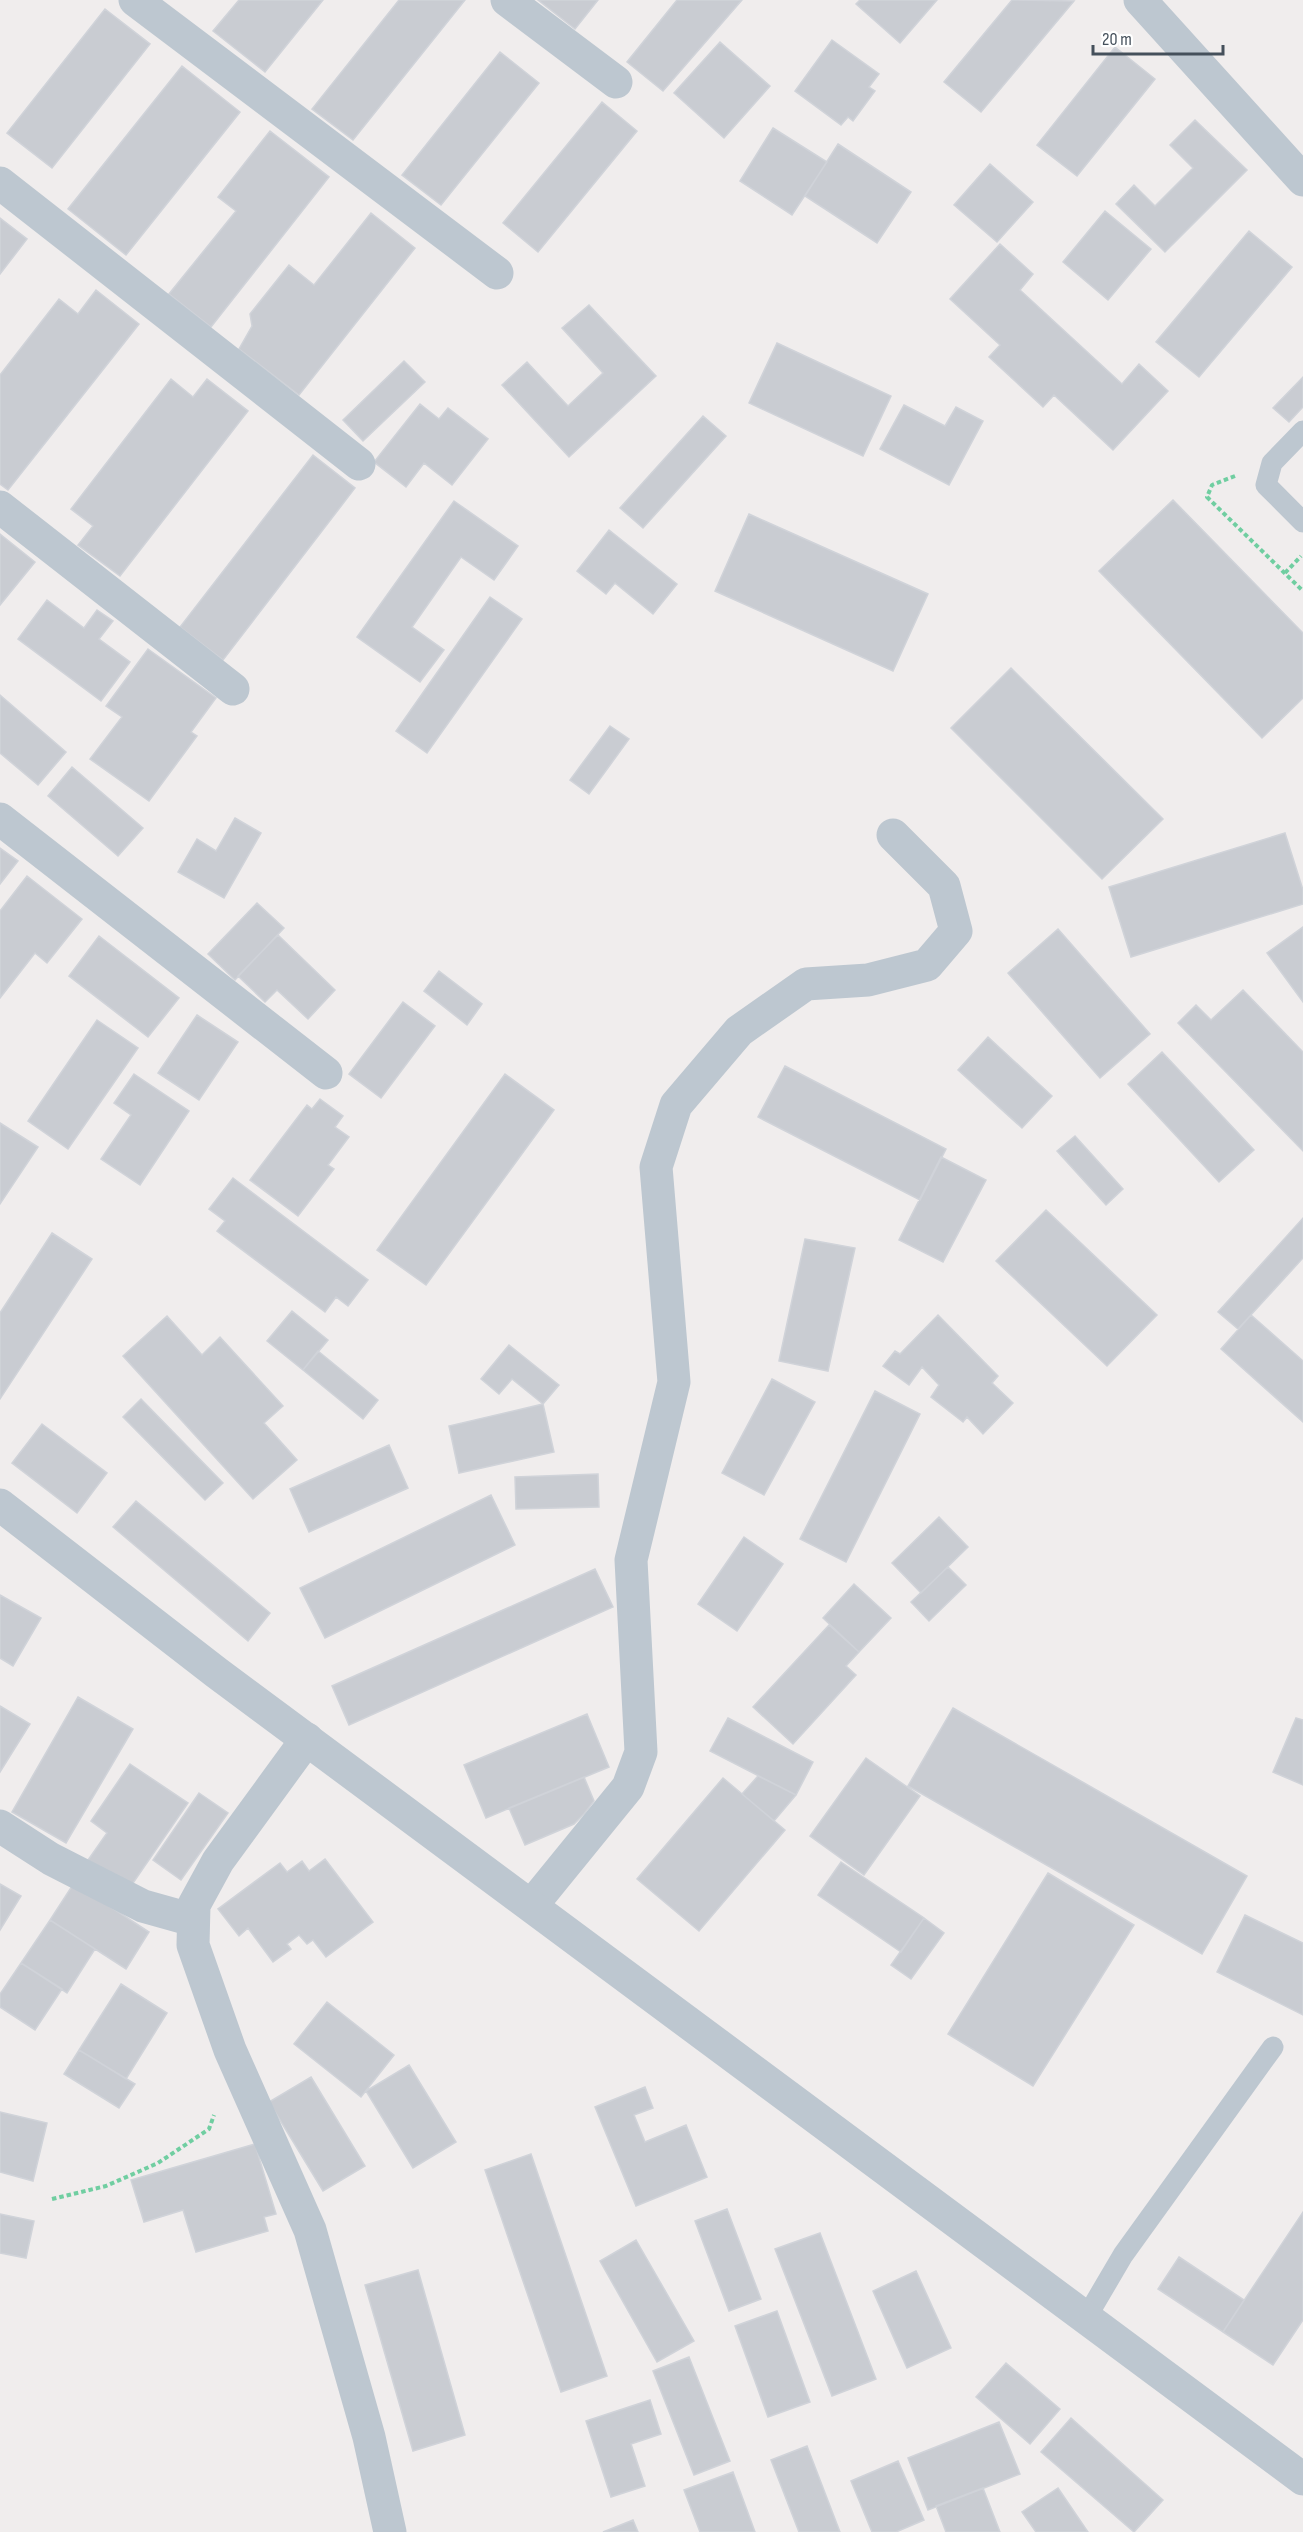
<svg xmlns="http://www.w3.org/2000/svg" width="1303" height="2532" font-family="'Sofia Sans Condensed',sans-serif">
  <style>
    .building { fill: #c9ccd2; stroke: #d0d3d9; stroke-width: 1.5 }
    .lines { fill: none; stroke-linecap: round; stroke-linejoin: round }
    .path { stroke: #70cea1; stroke-width: 4; stroke-dasharray: 4.5 3; stroke-linecap: butt }
    .service { stroke: #bdc7d0; stroke-width: 21 }
    .minor { stroke: #bdc7d0; stroke-width: 33 }
    .tertiary { stroke: #bdc7d0; stroke-width: 33 }
  </style>
  <rect width="100%" height="100%" fill="#f0eded"/>
  <path class="building" d="M239 0H323L265 72 213 31Z
    M399 0H465L353 140 312 109Z
    M538 0H598L575 29Z
    M677 0H742L663 91 627 62Z
    M860 0H937L900 43 856 4Z
    M1012 0 1074 1 981 112 944 82Z
    M105 9 150 44 52 168 7 133Z
    M832 40 879 74 869 87 875 91 853 121 848 117 841 125 795 91Z
    M720 42 770 86 724 138 674 93Z
    M1115 47 1155 79 1077 176 1037 145Z
    M500 52 539 83 441 205 402 175Z
    M182 66 240 112 126 255 68 209Z
    M602 102 637 131 538 252 503 223Z
    M1195 120 1247 170 1165 252 1116 204 1134 185 1155 206 1193 168 1170 145Z
    M773 128 827 162 792 215 740 181Z
    M270 131 329 177 211 327 169 294 236 211 218 197Z
    M838 144 911 192 877 243 805 196Z
    M990 164 1033 202 997 242 954 205Z
    M1105 211 1151 249 1108 300 1063 262Z
    M371 213 415 248 299 395 239 349 252 326 250 314 289 265 314 285Z
    M0 218 27 239 0 274Z
    M1249 231 1292 267 1199 377 1156 342Z
    M1000 244 1033 274 1020 290 1122 384 1139 364 1168 391 1113 450 1054 395 1043 407 989 357 1000 345 950 299Z
    M96 290 139 324 8 490 0 484V375L59 299 78 314Z
    M589 305 656 376 569 457 502 385 527 362 568 406 603 373 562 328Z
    M777 343 891 396 863 456 749 403Z
    M404 361 425 382 363 441 343 420Z
    M1303 377V407L1289 422 1273 408Z
    M171 379 193 397 207 379 248 411 120 576 78 545 93 526 71 509Z
    M420 404 439 419 448 408 488 439 452 485 424 463 406 487 374 462Z
    M904 405 945 426 956 407 983 421 949 485 880 449Z
    M703 416 726 436 643 528 620 508Z
    M313 455 355 488 223 660 180 627Z
    M1173 500 1303 633V698L1262 738 1099 571Z
    M454 501 518 546 494 580 461 557 412 627 444 650 420 682 357 637Z
    M749 514 928 594 893 671 715 591Z
    M609 530 677 584 653 614 615 583 606 594 577 571Z
    M0 534 35 562 0 605Z
    M490 597 522 619 427 753 396 731Z
    M47 600 84 628 97 610 113 621 99 639 130 662 101 701 18 639Z
    M148 649 216 698 191 732 197 736 149 801 90 759 122 717 106 706Z
    M1011 668 1163 819 1102 879 951 728Z
    M0 695 66 752 38 785 0 753Z
    M610 726 629 739 589 794 570 780Z
    M72 767 143 828 118 856 48 796Z
    M235 818 261 833 224 898 178 872 197 839 216 851Z
    M1285 833 1303 890V904L1131 957 1109 887Z
    M0 848 18 861 0 884Z
    M27 876 82 919 47 963 35 953 0 998V911Z
    M257 903 284 928 235 980 208 954Z
    M1303 927V1002L1267 953Z
    M1058 929 1150 1034 1100 1078 1008 973Z
    M278 935 335 990 308 1019 277 990 265 1002 238 976Z
    M99 936 179 998 148 1037 69 976Z
    M439 971 482 1004 467 1025 424 991Z
    M1243 990 1303 1052V1151L1178 1023 1196 1005 1211 1020Z
    M403 1002 435 1026 381 1098 349 1074Z
    M197 1015 238 1042 199 1100 158 1073Z
    M97 1020 138 1048 68 1149 28 1121Z
    M988 1037 1052 1096 1022 1128 958 1070Z
    M1162 1052 1254 1150 1219 1182 1128 1084Z
    M785 1066 946 1149 920 1200 758 1117Z
    M134 1074 189 1111 140 1185 101 1159 131 1115 114 1103Z
    M505 1074 554 1110 426 1285 377 1250Z
    M320 1099 343 1116 335 1127 349 1137 328 1165 334 1169 298 1216 250 1180 307 1105 312 1109Z
    M0 1123 38 1147 0 1204Z
    M1075 1136 1123 1189 1106 1205 1057 1151Z
    M941 1157 986 1180 943 1262 899 1240Z
    M233 1178 368 1280 348 1306 336 1297 325 1312 217 1231 225 1221 209 1209Z
    M1046 1210 1157 1315 1107 1366 996 1261Z
    M1303 1218V1258L1238 1329 1218 1312Z
    M52 1233 92 1259 0 1399V1313Z
    M805 1239 855 1248 828 1371 779 1361Z
    M292 1311 328 1340 303 1370 267 1341Z
    M938 1315 998 1376 992 1383 1013 1403 983 1434 967 1417 963 1422 931 1397 939 1385 922 1367 909 1385 883 1366 895 1351 900 1354Z
    M1251 1315 1303 1361V1422L1221 1349Z
    M167 1316 202 1355 220 1337 283 1406 264 1423 297 1460 253 1499 123 1356Z
    M509 1345 559 1385 543 1404 512 1379 499 1394 481 1379Z
    M318 1351 378 1400 363 1419 303 1370Z
    M772 1379 815 1402 764 1495 722 1473Z
    M875 1391 920 1414 846 1562 800 1539Z
    M141 1399 223 1483 205 1500 123 1417Z
    M543 1404 554 1452 459 1473 449 1426Z
    M42 1424 107 1473 77 1513 12 1463Z
    M389 1445 408 1488 309 1532 290 1489Z
    M598 1474 599 1507 516 1509 515 1477Z
    M491 1495 515 1545 325 1638 300 1588Z
    M136 1501 270 1613 248 1641 113 1527Z
    M939 1517 968 1547 921 1593 892 1563Z
    M744 1537 783 1564 737 1631 698 1604Z
    M948 1567 966 1585 929 1621 911 1602Z
    M595 1569 613 1607 349 1725 332 1686Z
    M854 1584 891 1618 859 1652 823 1618Z
    M0 1595 41 1618 13 1666 0 1658Z
    M829 1625 859 1652 846 1666 856 1675 793 1744 753 1707Z
    M78 1697 133 1729 66 1843 12 1812Z
    M0 1706 30 1724 0 1772Z
    M953 1708 1247 1876 1202 1954 908 1786Z
    M587 1714 609 1767 486 1818 464 1765Z
    M728 1718 813 1762 796 1795 710 1751Z
    M1296 1718 1303 1720V1785L1273 1772Z
    M866 1758 920 1796 864 1875 810 1836Z
    M130 1764 188 1803 129 1889 88 1860 107 1833 91 1821Z
    M758 1776 796 1795 774 1821 742 1794Z
    M584 1777 594 1801 584 1814 574 1824 525 1845 509 1808Z
    M723 1778 785 1830 699 1931 637 1879Z
    M199 1793 228 1813 181 1880 153 1860Z
    M325 1859 373 1922 326 1957 313 1940 307 1944 299 1935 287 1944 291 1949 273 1962 248 1928 239 1936 218 1909 280 1863 287 1872 302 1861 309 1871Z
    M841 1862 924 1918 901 1952 818 1895Z
    M1048 1873 1134 1925 1033 2086 948 2034Z
    M74 1883 149 1932 126 1969 50 1920Z
    M0 1884 21 1896 0 1930Z
    M1245 1915 1303 1943V2015L1217 1972Z
    M924 1918 944 1933 911 1979 891 1965Z
    M50 1920 95 1949 67 1993 21 1963Z
    M21 1963 62 1989 35 2030 0 2007V1994Z
    M121 1984 167 2013 126 2079 79 2050Z
    M327 2002 394 2055 361 2097 294 2044Z
    M79 2050 135 2084 119 2108 64 2074Z
    M409 2065 456 2142 413 2168 366 2091Z
    M311 2077 365 2166 323 2191 269 2102Z
    M645 2087 653 2108 634 2115 645 2142 686 2125 707 2177 636 2206 595 2107Z
    M0 2112 47 2123 33 2181 0 2172Z
    M255 2144 276 2214 264 2217 268 2231 196 2252 183 2210 144 2222 131 2180Z
    M531 2154 607 2376 561 2392 485 2170Z
    M727 2209 761 2299 729 2311 695 2221Z
    M1303 2212V2320L1273 2365 1223 2332Z
    M0 2214 34 2221 26 2258 0 2253Z
    M820 2233 876 2379 832 2396 775 2249Z
    M636 2240 694 2341 657 2362 600 2261Z
    M1179 2257 1244 2300 1223 2332 1158 2289Z
    M418 2270 465 2435 413 2451 365 2285Z
    M916 2271 951 2348 907 2368 873 2291Z
    M777 2311 810 2402 768 2417 735 2326Z
    M689 2357 730 2461 694 2475 653 2371Z
    M1006 2363 1060 2409 1030 2444 976 2397Z
    M650 2400 661 2434 631 2444 645 2486 611 2497 586 2421Z
    M1071 2418 1163 2500 1134 2532 1041 2452Z
    M999 2422 1020 2474 928 2510 908 2458Z
    M807 2446 840 2532H799L771 2460Z
    M898 2461 924 2520 896 2532H872L851 2481Z
    M733 2472 755 2532H700L684 2490Z
    M983 2488 1000 2532H946L936 2506Z
    M1058 2488 1088 2532H1036L1022 2512Z
    M633 2520 638 2532H603Z"/>
  <g class="lines">
    <path class="path" d="M1235 476 1212 485 1207 497 1303 591
      M1285 573 1301 556
      M52 2199 106 2186 158 2163 209 2129 214 2115"/>
    <path class="service" d="M1303 431 1272 463 1266 485 1303 522
      M1086 2318 1123 2255 1273 2047"/>
    <path class="minor" d="M135 0 497 273
      M507 0 616 82
      M1140 0 1303 180
      M0 183 359 464
      M0 507 233 689
      M0 819 326 1073
      M307 1739 218 1861 194 1905 193 1945 230 2050 310 2230 369 2437 390 2532
      M0 1826 51 1859 143 1906 193 1920
      M532 1905 628 1787 641 1752 631 1560 674 1382 656 1167 676 1105 739 1031 806 984 868 980 927 965 956 931 944 886 893 835"/>
    <path class="tertiary" d="M0 1505 217 1673 1303 2479"/>
  </g>
  <path d="M1093 45v9h130v-9" fill="none" stroke="#45505b" stroke-width="3"/>
  <text x="1102" y="45" font-size="18" fill="#45505b" stroke="#ffffff" stroke-width="4.5" paint-order="stroke">20 m</text>
</svg>
